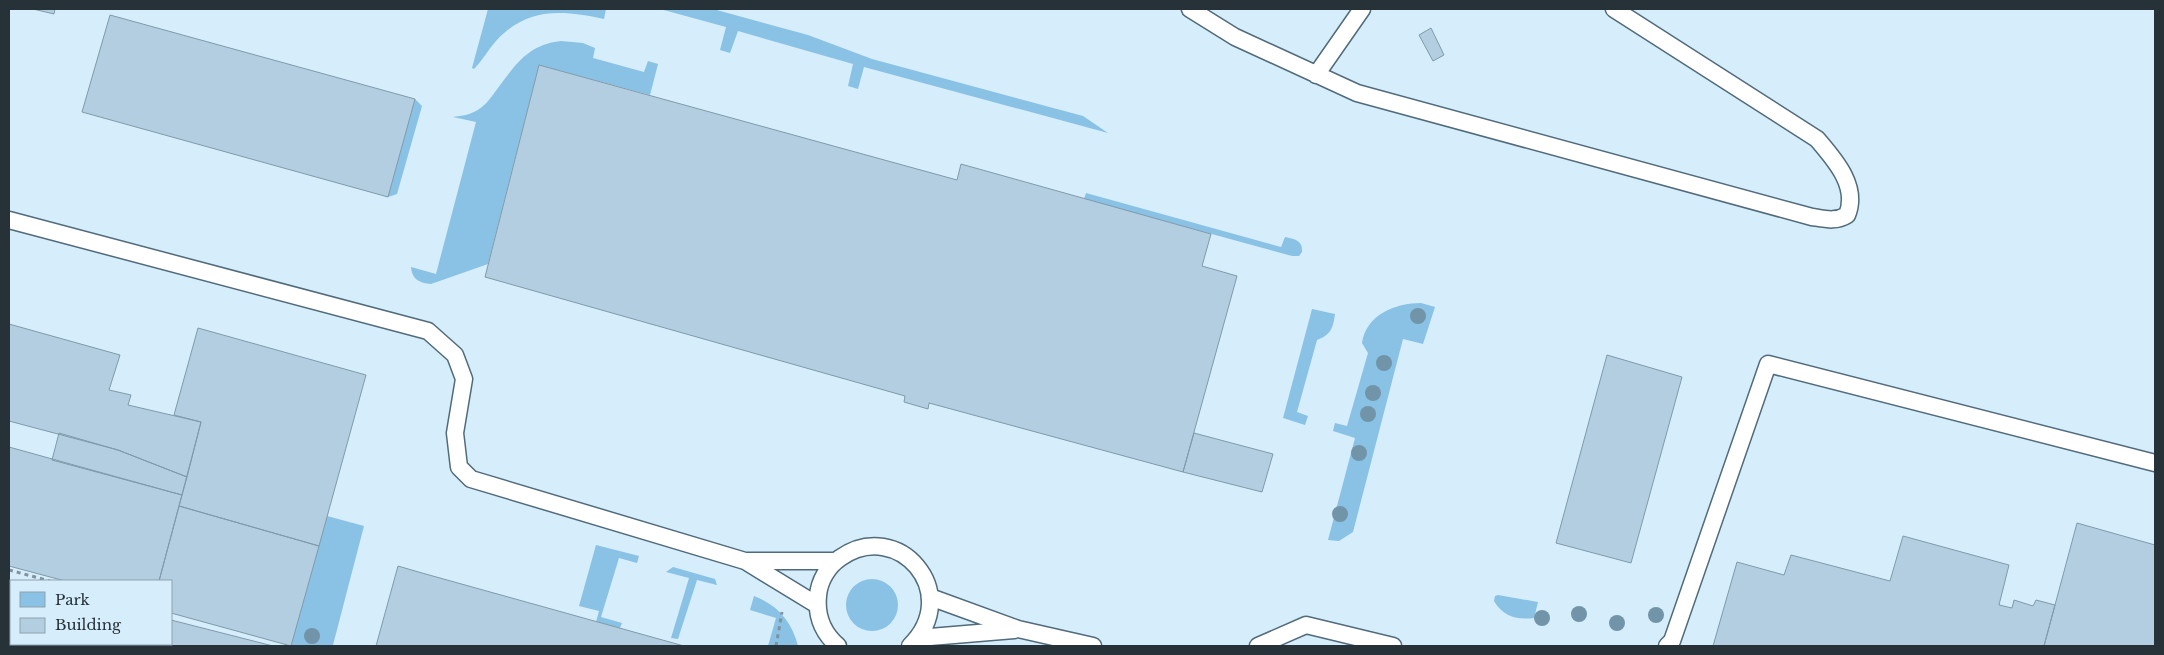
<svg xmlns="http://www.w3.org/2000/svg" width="2164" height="655" font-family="'Libre Baskerville',serif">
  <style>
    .green { fill: #89c2e4 }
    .building { fill: #b2cee0; stroke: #7f9aaa }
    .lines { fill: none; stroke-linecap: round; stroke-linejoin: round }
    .service-casing { stroke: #516b7b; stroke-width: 19 }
    .path { stroke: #81929d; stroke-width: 3; stroke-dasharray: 4 4; stroke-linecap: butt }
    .service { stroke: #fff; stroke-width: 16 }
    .tree { fill: #7294a8 }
  </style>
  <rect width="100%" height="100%" fill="#d6edfb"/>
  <path class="green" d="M488 9H606L604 19C562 10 527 7 496 41 488 50 482 61 474 69L472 68Z
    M660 9H713L808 35 872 59 1083 116 1108 133 864 67 858 89 848 86 853 64 738 31 730 53 720 50 726 27Z
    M561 41 583 43 595 48 593 58 644 72 648 61 658 64 650 95 539 65 488 264 431 284C420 283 412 280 411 267L436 274 476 122 453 117C460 116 469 115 476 111 484 107 490 99 495 92 515 66 526 45 561 41Z
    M415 99 422 106 397 194 388 197Z
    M1086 193 1281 247 1285 237C1294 239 1303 240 1302 252L1299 256H1292L1084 199Z
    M1421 303 1435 307 1423 344 1403 339 1353 532 1339 541 1328 540 1355 438 1333 431 1335 423 1347 426 1368 353 1362 343C1366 315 1395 303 1421 303Z
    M1312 309 1335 314C1333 328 1331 335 1317 340L1297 412 1308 416 1305 425 1283 418Z
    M327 516 364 526 333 645 291 646Z
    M596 545 639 556 637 563 619 558 601 617 622 623 620 628 596 622 599 611 579 606Z
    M673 567 715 579 717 585 697 580 678 639 671 638 689 578 666 572Z
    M846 605a26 26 0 1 1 52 0a26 26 0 1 1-52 0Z
    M1498 595 1538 602 1534 618C1518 620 1503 617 1494 601L1495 596Z
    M754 596C778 605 792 622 798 646H768L776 618 750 610Z"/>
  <path class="building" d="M33 9H55L54 14Z
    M110 15 415 99 388 197 82 112Z
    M1431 28 1444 55 1433 61 1419 35Z
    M539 65 957 180 961 164 1211 234 1202 266 1237 276 1183 472 929 403 928 409 904 402 905 396 485 277Z
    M9 324 120 355 109 390 131 395 128 405 201 422 187 477 118 450 9 421Z
    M198 328 366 375 319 546 179 506 201 422 174 415Z
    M1607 355 1682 377 1631 563 1556 543Z
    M59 433 118 450 187 477 182 495 52 460Z
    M1194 433 1273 454 1262 492 1183 472Z
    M9 447 182 495 159 581H65L9 566Z
    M179 506 319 546 291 646 171 613V581H159Z
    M2077 523 2155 545V646H2044Z
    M1903 536 2009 565 1999 605 2012 608 2014 600 2033 606 2036 600 2055 605 2044 646H1713L1737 562 1784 575 1791 555 1890 581Z
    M398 566 422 573 684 646H376Z
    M171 620 273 646H107V644H171Z"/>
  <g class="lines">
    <g class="service-casing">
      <path id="service" d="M1190 9 1235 37 1357 93 1812 217C1825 219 1836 222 1847 215 1859 186 1834 159 1817 139L1614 9
        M1316 75 1362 9
        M9 220 428 331 455 355 464 379 455 433 459 467 471 479 745 561 817 605
        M745 561H835
        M930 597 1018 629 1093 646
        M918 638 1014 630
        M838 646C823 633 816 616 818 596 819 581 828 566 840 558 898 517 964 593 910 646
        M1258 646 1306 625 1393 646
        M1667 646 1672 641 1768 364 2155 463"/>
    </g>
    <path class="path" d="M9 570 50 581
      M9 640 11 642
      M15 644 20 646
      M776 646 782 612"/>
    <use href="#service" class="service"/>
  </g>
  <g class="tree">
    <circle cx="1418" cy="316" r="8"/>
    <circle cx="1384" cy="363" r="8"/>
    <circle cx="1373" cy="393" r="8"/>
    <circle cx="1368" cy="414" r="8"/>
    <circle cx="1359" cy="453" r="8"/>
    <circle cx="1340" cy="514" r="8"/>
    <circle cx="1579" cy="614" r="8"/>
    <circle cx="1656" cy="615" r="8"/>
    <circle cx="1542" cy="618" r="8"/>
    <circle cx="1617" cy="623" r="8"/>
    <circle cx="312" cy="636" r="8"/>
  </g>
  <rect width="2164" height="655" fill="none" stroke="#263138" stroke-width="20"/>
  <rect x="10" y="580" width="162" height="65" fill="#d6edfb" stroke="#90a2ad"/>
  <rect x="20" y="592" width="25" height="15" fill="#89c2e4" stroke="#90a2ad"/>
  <text x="55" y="605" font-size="15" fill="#263138">Park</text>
  <rect x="20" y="618" width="25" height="15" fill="#b2cee0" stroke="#90a2ad"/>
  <text x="55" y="630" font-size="15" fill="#263138">Building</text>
</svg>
